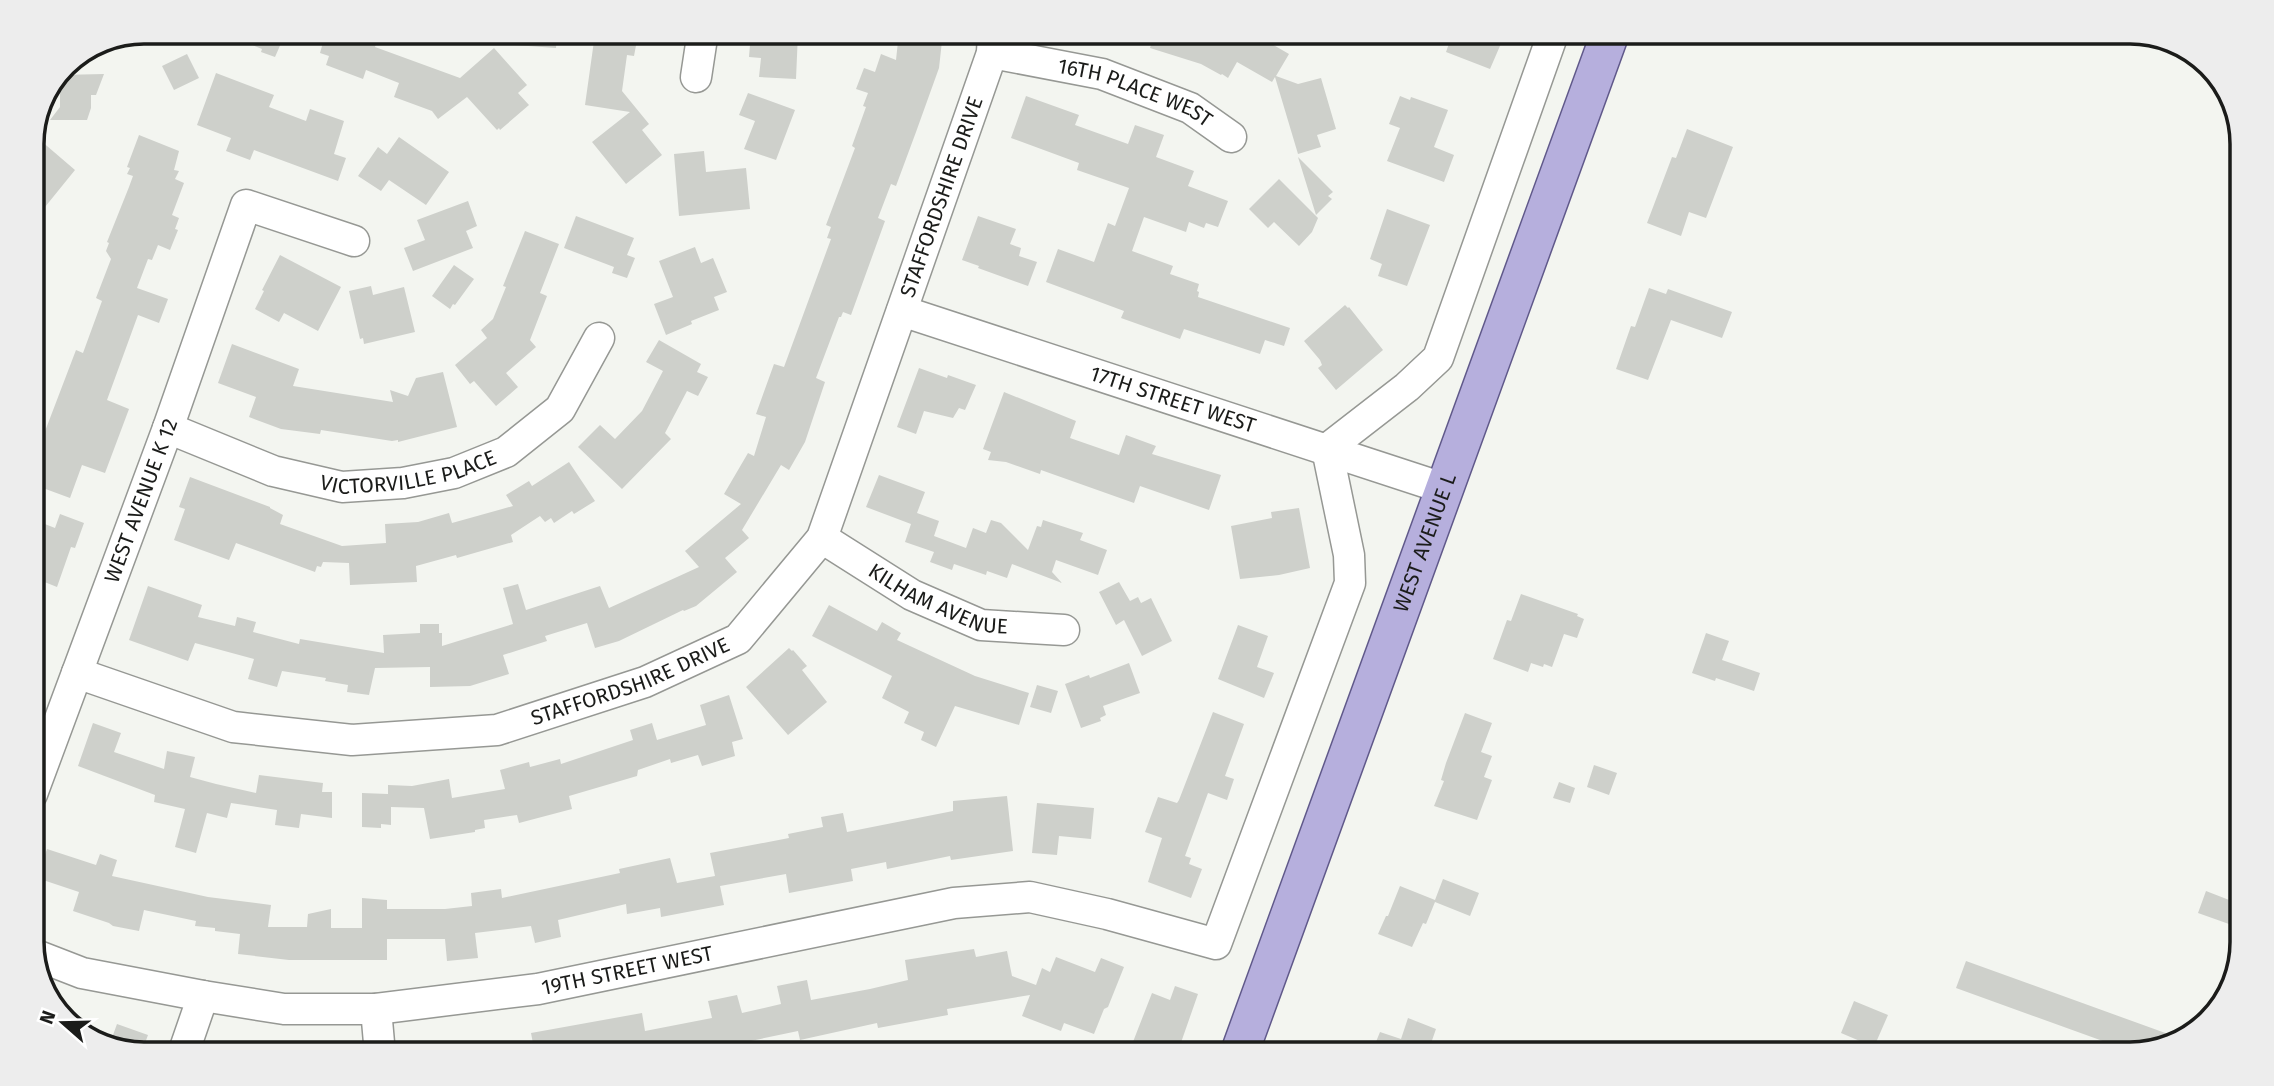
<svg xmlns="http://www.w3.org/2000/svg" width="2274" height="1086" font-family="'Fira Sans',sans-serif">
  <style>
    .building { fill: #ced0cb }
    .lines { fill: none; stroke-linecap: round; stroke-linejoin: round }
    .minor-casing { stroke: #969894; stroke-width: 33 }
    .major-casing { stroke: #60598a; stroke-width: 40 }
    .minor { stroke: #fff; stroke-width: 30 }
    .major { stroke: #b6afdd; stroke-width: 37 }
    .labels { text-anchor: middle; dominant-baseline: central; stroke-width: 5; stroke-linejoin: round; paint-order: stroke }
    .street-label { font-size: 21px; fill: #1b1c1a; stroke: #fff }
    .rim { fill: none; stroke: #1b1c1a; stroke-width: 3.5 }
  </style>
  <rect width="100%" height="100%" fill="#f3f5f0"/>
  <path class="building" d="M221 32H286L275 57 261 52 262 49Z
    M326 32H370L379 35 375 47 460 78 494 48 527 85 518 93 529 105 500 130 499 128 497 130 467 97 438 119 432 111 394 97 399 83 366 70 363 79 326 65 329 56 320 53Z
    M504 32H557L556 48 503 44Z
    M615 32 638 35 634 56 627 55 622 91 649 124 642 130 662 155 626 184 592 142 630 112 585 105 594 41 614 43Z
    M751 32 798 33 796 79 759 77 761 58 749 57Z
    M899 32H943L939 68 916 132 896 186 891 184 878 218 885 221 851 315 843 312 841 317H839L816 378 825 382 805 442 789 470 781 465 742 530 749 538 725 558 737 572 696 606 684 611 683 610 619 641 595 648 587 623 545 636 547 641 503 655 509 674 470 686 430 687V667L375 668 369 695 347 692 348 685 325 681 326 678 282 671 277 687 248 679 254 659 195 643 188 661 129 640 148 586 202 605 198 617 235 626 237 617 256 622 253 632 299 644 300 639 384 653 383 635 420 633V624H439V633H442V646L513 624 503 588 518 584 526 610 600 586 609 608 699 567 685 551 741 504 724 494 748 453 754 456 766 417 756 414 774 364 784 367 831 239 827 238 831 227 826 225 855 148 852 146 866 107 863 106 868 93 856 89 864 68 875 72 881 54 896 60Z
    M1155 32H1251L1289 54 1276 76 1298 84 1321 78 1336 129 1317 135 1321 147 1298 154 1275 77 1272 82 1237 62 1228 78 1222 74 1221 75 1201 64 1150 48Z
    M1453 32H1506L1490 69 1446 52Z
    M187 54 199 78 174 90 162 66Z
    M216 73 274 95 269 107 306 121 310 109 344 121 334 154 346 158 338 181 254 150 250 160 226 151 231 138 197 125Z
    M104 74 96 95H91V108L87 120H50L60 107V75Z
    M748 93 795 110 776 160 744 149 755 121 739 115Z
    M1026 96 1079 115 1075 125 1128 144 1135 125 1164 135 1156 157 1194 171 1188 186 1228 201 1218 227 1206 223 1204 228 1189 222 1186 232 1144 217 1132 251 1173 266 1170 274 1199 284 1197 291 1199 292 1198 297 1290 328 1284 346 1265 340 1260 354 1184 329 1180 339 1121 318 1124 311 1046 282 1058 249 1094 262 1108 223 1115 226 1129 188 1077 170 1079 163 1011 138Z
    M1400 96 1410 100 1411 97 1448 110 1434 147 1454 155 1444 182 1387 161 1400 128 1389 124Z
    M1687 129 1733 147 1706 218 1689 212 1681 236 1647 223 1672 157 1676 158Z
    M33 134 75 170 45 207 32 196Z
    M139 135 179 151 174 170 179 171 175 179 184 183 172 215 179 218 175 229 178 230 170 250 158 245 152 260 148 259 137 288 168 299 159 323 138 315 107 400 129 409 105 473 82 465 70 498 32 484V473L39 447 76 350 83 353 102 301 96 298 111 259 106 251 109 243 107 242 129 187 133 176 127 174 130 168 127 167Z
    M399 137 449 172 426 205 389 180 381 191 358 176 378 147 387 154Z
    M704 151 706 172 746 168 750 209 679 216 674 154Z
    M1298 157 1333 192 1328 196 1332 199 1316 215Z
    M1279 179 1318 218 1312 232 1299 246 1274 222 1268 228 1249 209Z
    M468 201 477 226 466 231 473 248 413 271 404 248 425 240 417 220Z
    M1387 209 1430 225 1407 286 1378 276 1382 264 1370 259Z
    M576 216 634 238 627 255 635 258 627 278 612 273 614 267 564 248Z
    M978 216 1016 229 1010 244 1021 248 1019 256 1037 262 1028 286 978 268 979 266 962 260Z
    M525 231 559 244 540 293 547 296 530 340 536 347 506 373 518 387 496 406 474 381 470 384 455 365 487 338 481 330 493 319 506 287 503 286Z
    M695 247 701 263 713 258 727 292 714 297 719 310 691 321 692 324 666 335 654 304 673 297 659 261Z
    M280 255 341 287 318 331 284 313 279 322 255 309 264 291 262 290Z
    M454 265 474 279 455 305 453 304 450 309 432 296Z
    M371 286 373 295 404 287 415 332 364 344 363 338 360 339 349 291Z
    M1649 288 1666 294 1668 289 1732 312 1722 338 1671 320 1648 380 1616 369 1631 326 1635 327Z
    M1345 305 1348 308 1349 307 1383 350 1336 390 1318 368 1322 365 1320 360 1304 341Z
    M659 340 701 364 697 372 708 377 698 396 687 391 665 433 671 439 622 489 578 447 600 425 615 439 642 411 663 371 646 362Z
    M232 344 299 369 293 386 393 402 390 390 408 396 416 378 443 372 457 427 398 442V440L392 441 321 430 320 434 281 429 249 417 256 397 218 383Z
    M919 368 947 378 948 375 976 385 965 410 959 408 953 418 924 411 916 434 897 427Z
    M1004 392 1076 421 1070 438 1119 455 1126 435 1156 446 1152 454 1221 475 1209 510 1140 486 1134 503 1041 470 1040 474 1006 462 988 460 991 452 983 449Z
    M569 462 595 501 574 514 572 511 554 523 551 518 545 522 540 516 511 535 513 542 457 558 456 555 416 566 417 582 350 585 349 563 323 562 321 567 317 566 315 572 236 543 229 560 174 540 185 509 179 507 190 477 270 507V508L283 515 280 524 342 546 386 543 385 524 418 522 449 513 452 523 513 506 506 495 529 481 532 486Z
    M879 475 925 492 917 513 939 521 934 536 966 548 973 528 986 533 991 520 1001 523 1028 550 1037 526 1041 527 1043 520 1083 533 1080 540 1107 550 1098 575 1056 560 1052 572 1062 583 1012 564 1007 578 987 571 986 575 954 564 952 570 930 562 934 552 905 542 911 524 866 507Z
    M1299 508 1310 568 1279 575 1240 579 1231 526 1272 518 1271 512Z
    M60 514 84 523 75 548 71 547 57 587 32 577V519L55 528Z
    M1119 582 1130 601 1138 597 1141 603 1151 598 1172 641 1142 656 1124 620 1116 625 1099 592Z
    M1521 594 1578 614 1577 616 1584 619 1577 638 1564 634 1552 667 1544 664 1543 667 1531 663 1528 672 1493 659 1507 620 1511 621Z
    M829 605 877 631 882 622 901 633 897 640 975 676 1029 693 1019 725 955 706 936 747 921 740 924 732 904 723 909 712 882 698 892 676 812 636Z
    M1238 625 1268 636 1257 667 1274 673 1264 698 1218 679Z
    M1706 633 1729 641 1722 660 1760 673 1754 691 1716 678 1715 681 1692 673Z
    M789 648 792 651 793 650 807 666 802 670 827 702 788 735 746 687Z
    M1129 663 1140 693 1103 706 1106 715 1100 718 1101 721 1081 728 1065 684 1089 675 1090 678Z
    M1037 685 1058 691 1051 713 1030 707Z
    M729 695 743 739 732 742 735 756 702 766 698 755 671 763 670 759 638 770 637 776 569 796 572 809 519 823 517 815 484 820 485 828 475 830V832L430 839 424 808 391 807V825L381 824V828L362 827V793L388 794V785L412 786 449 779 452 798 505 789 500 770 529 762 530 767 560 759 561 764 633 740 630 730 652 723 657 740 706 725 700 705Z
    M1213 712 1244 724 1225 776 1234 779 1227 800 1208 793 1185 856 1191 858 1189 864 1202 869 1191 898 1148 882 1162 838 1145 832 1158 797 1177 803 1179 800Z
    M1465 713 1492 723 1481 752 1492 756 1484 777 1492 780 1477 820 1434 806 1444 781 1441 780 1446 763Z
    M93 723 121 733 114 752 164 769 167 751 195 757 190 777 216 784 256 793 259 775 323 783 322 792H332V818L301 814 299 828 275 825 277 810 231 803 227 818 207 813 196 853 175 847 185 809 154 802 155 795 78 766Z
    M1594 765 1617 773 1609 795 1587 787Z
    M1559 782 1575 788 1570 803 1553 798Z
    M1007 796 1013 851 951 860 950 856 887 869 886 862 851 869 853 881 789 893 786 874 720 886 724 905 661 917 660 908 627 914 626 904 558 920 561 937 535 943 531 926 475 933 478 958 447 961 445 939H387V960H289L238 954 240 934 215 931V928L195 926 196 921 144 910 139 931 113 926 109 923 73 911 79 892 37 878 47 849 96 865 100 854 117 860 112 876 208 897 271 905 268 927H307L308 914 331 909V928H362V898L387 900V909H445L472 906 471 893 501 889 502 898 620 873 619 869 670 858 677 883 715 876 710 853 789 838 788 834 823 827 821 817 843 813 847 832 953 811V801Z
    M1037 803 1094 808 1091 839 1059 836 1057 855 1032 853Z
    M1443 879 1479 893 1470 916 1435 902 1426 924 1423 923 1412 947 1378 934 1386 916H1388L1400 886 1435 900Z
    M2206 891 2242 905 2243 929 2198 913Z
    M974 949 976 957 1007 951 1012 976 1036 985 1042 968 1050 972 1056 957 1095 972 1101 958 1124 967 1108 1007 1104 1009 1094 1034 1064 1023 1061 1031 1022 1016 1030 995 947 1009 948 1015 878 1028 877 1023 800 1040 798 1031 689 1054H535L531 1033 642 1013 645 1031 712 1018 708 1001 737 995 742 1013 781 1004 777 986 807 980 811 1000 870 989 908 980 905 960Z
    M1966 961 2182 1039 2136 1053 1956 988Z
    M1175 986 1198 994 1177 1054H1152L1131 1047 1152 993 1170 1000Z
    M1854 1001 1888 1015 1874 1047 1841 1033Z
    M1408 1018 1436 1029 1429 1049 1437 1052V1054H1371L1380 1032 1401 1039Z
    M117 1024 148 1035 141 1054 109 1046Z"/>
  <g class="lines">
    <g class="minor-casing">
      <g id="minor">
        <path id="s1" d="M992 53 1102 74 1190 108 1231 137"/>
        <path d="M696 77 703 31"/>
        <path id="s2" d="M902 311 1446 489"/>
        <path id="s3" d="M168 428 273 471 342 487 403 483 454 473 506 452 560 409 599 338"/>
        <path id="s4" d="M822 538 912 595 981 625 1064 630"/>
        <path id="s5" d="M77 673 233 727 352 740 497 730 645 682 738 639 822 538 992 53 993 31"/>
        <path id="s6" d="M32 794 168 428 246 205 354 241"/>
        <path id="s7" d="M33 954 82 973 203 996 284 1009H376L538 989 954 903 1030 897 1107 914 1216 944 1350 583 1349 555 1327 449 1407 387 1438 358 1554 31"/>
        <path d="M376 1009 380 1054"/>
        <path d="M183 1054 203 996"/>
      </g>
    </g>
    <g class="major-casing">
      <g id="major">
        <path id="s8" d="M1239 1054 1611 31"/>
      </g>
    </g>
    <use href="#minor" class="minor"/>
    <use href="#major" class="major"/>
  </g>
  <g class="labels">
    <g class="street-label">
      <text stroke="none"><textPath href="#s1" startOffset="149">16TH PLACE WEST</textPath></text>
      <text stroke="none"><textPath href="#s5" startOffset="1181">STAFFORDSHIRE DRIVE</textPath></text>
      <text stroke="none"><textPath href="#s2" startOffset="285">17TH STREET WEST</textPath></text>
      <text stroke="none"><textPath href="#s3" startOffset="252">VICTORVILLE PLACE</textPath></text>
      <text stroke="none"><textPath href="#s6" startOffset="313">WEST AVENUE K 12</textPath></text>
      <text stroke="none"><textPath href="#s8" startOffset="544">WEST AVENUE L</textPath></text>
      <text stroke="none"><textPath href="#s4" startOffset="133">KILHAM AVENUE</textPath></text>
      <text stroke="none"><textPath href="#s5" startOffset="572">STAFFORDSHIRE DRIVE</textPath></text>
      <text stroke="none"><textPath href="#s7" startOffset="604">19TH STREET WEST</textPath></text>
    </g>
  </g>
  <path d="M0 0H2274V1086H0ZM144 44H2130A100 100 0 0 1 2230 144V942A100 100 0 0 1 2130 1042H144A100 100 0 0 1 44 942V144A100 100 0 0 1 144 44Z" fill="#ededed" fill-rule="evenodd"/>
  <path class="rim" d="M144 44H2130A100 100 0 0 1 2230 144V942A100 100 0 0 1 2130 1042H144A100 100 0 0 1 44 942V144A100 100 0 0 1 144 44Z"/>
  <g transform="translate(63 1023) rotate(290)" stroke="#ffffff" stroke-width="5" paint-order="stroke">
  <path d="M0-5L12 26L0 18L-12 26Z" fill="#1b1c1a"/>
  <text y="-10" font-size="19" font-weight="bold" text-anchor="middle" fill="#1b1c1a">N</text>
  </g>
</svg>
